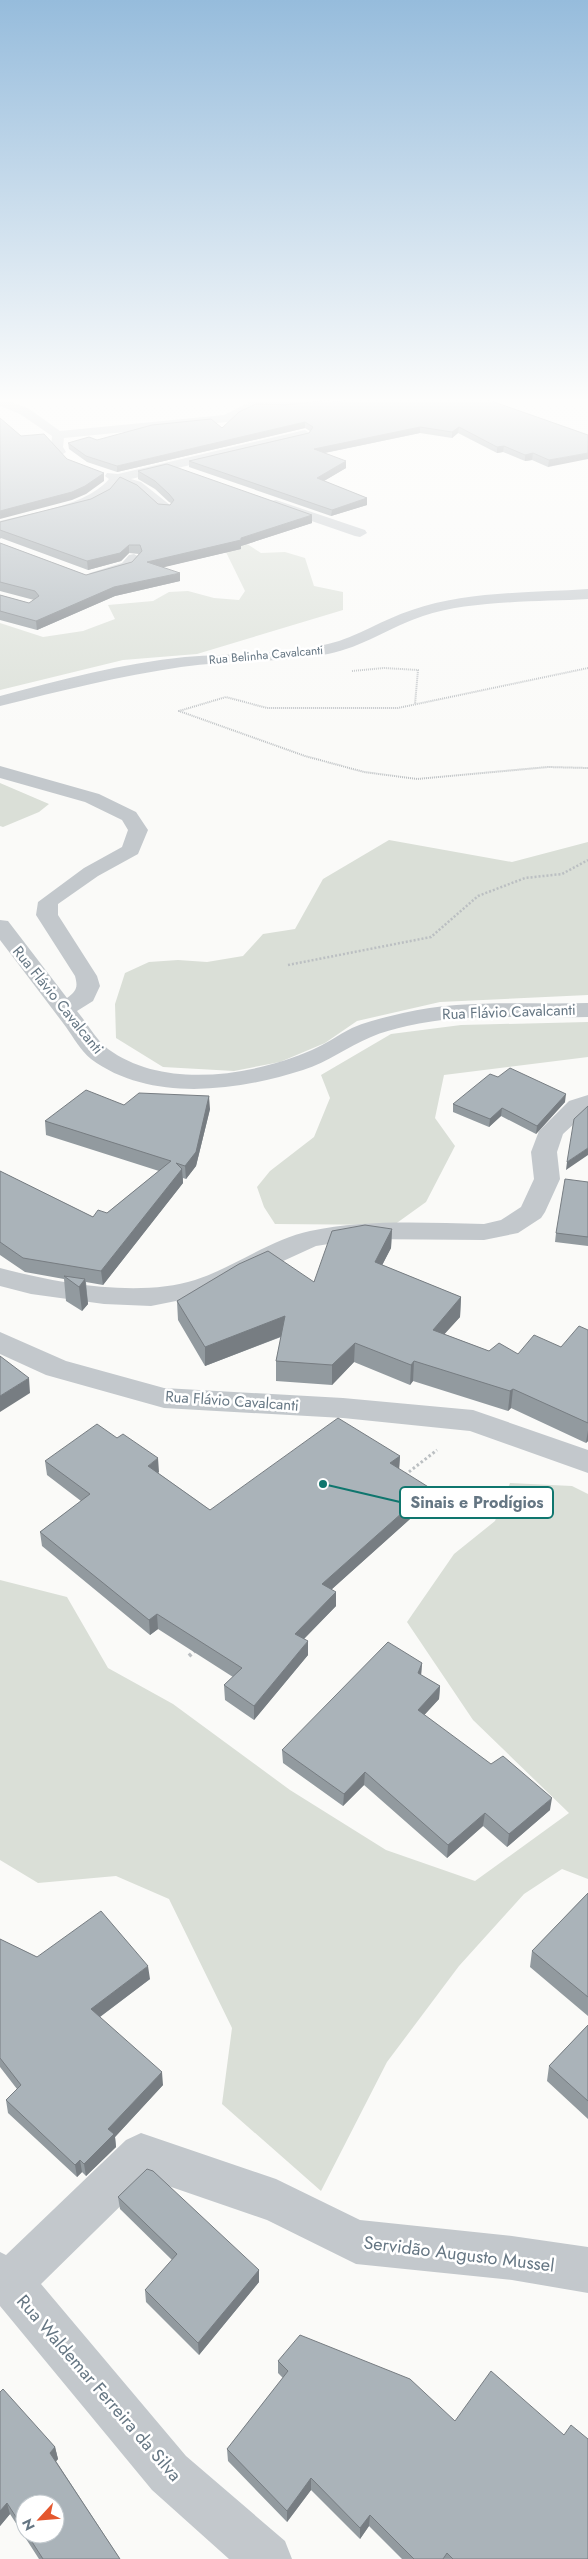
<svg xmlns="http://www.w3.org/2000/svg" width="588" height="2559" font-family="Jost,sans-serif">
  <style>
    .green { fill: #dadfd7 }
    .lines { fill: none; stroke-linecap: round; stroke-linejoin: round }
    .path-far3 { stroke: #bbbfc2; stroke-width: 2; stroke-dasharray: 1 1; stroke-linecap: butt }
    .path-far2 { stroke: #bbbfc2; stroke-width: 2.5; stroke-dasharray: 2 2; stroke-linecap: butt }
    .path-far1 { stroke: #bbbfc2; stroke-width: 3; stroke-dasharray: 2.5 2.5; stroke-linecap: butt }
    .path { stroke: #bbbfc2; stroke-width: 4; stroke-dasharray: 3 3; stroke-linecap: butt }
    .minor { fill: #c3c8cc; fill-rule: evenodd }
    .wall { fill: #929a9f; fill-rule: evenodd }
    .shaded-wall { fill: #777d82 }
    .building { fill: #aab3b9; stroke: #777d82 }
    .labels { text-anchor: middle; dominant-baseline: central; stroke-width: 5; stroke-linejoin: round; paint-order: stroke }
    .far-street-label { font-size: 12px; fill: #657683; stroke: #fff }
    .street-label { font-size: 15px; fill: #657683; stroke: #fff }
    .near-street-label { font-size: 18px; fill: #657683; stroke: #fff }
    .leader { fill: none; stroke: #0f766e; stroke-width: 2 }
    .callout-dot { fill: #0f766e; stroke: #fff; stroke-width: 2 }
    .callout { fill: #fff; stroke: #0f766e; stroke-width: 2 }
    .callout-label { font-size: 16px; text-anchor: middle; font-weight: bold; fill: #657683 }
  </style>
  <rect width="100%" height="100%" fill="#fafaf8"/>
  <path class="green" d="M244 542 261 553 285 552 305 558 314 586 343 592V610L197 654 123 660 0 690V623L43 637 83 631 115 619 108 605 153 601 169 592 188 591 214 598 239 600 245 591 223 546Z
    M0 783 49 804 39 812 3 827 0 826Z
    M389 840 512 862 588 842V995L440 1002 357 1021 325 1043 280 1062 234 1071 163 1067 116 1038 115 1004 125 973 149 962 178 960 207 962 243 956 263 934 295 929 323 879Z
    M588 1022V1057L444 1075 435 1118 455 1146 426 1202 394 1225 275 1224 264 1207 257 1187 270 1171 314 1137 330 1098 321 1075 391 1034 461 1025Z
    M510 1483 572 1486 588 1494V1879L562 1869 524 1894 459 1966 387 2062 321 2191 222 2104 232 2028 169 1899 116 1876 38 1883 0 1860V1580L67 1597 108 1668 173 1704 290 1790 386 1850 475 1881 569 1813 473 1720 407 1622 454 1554 495 1521Z"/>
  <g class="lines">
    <path class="path-far3" d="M588 668 398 708H267L226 697 179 711 305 756 364 772 417 779 548 767 588 768
      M352 671 384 668 418 670 415 704"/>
    <path class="path-far2" d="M288 965 431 937 478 896 525 878 562 874 588 860"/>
    <path class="path-far1" d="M405 1475 437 1450"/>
    <path class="path" d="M189 1656 197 1649"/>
    <path class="minor" d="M324 397H355L349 401 303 407 256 408 227 422 64 438 63 447 66 452 60 456 55 455 51 447 52 436 20 414 0 406V398L28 408 60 431 224 415 254 400Z
      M305 430 311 434 309 437 131 479 141 482 170 505 172 508 170 511C158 514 135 489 119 483L110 495 91 505 0 529V521C34 512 86 506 109 479L105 476 107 473 118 474Z
      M276 500 365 530 367 533 360 537 355 536 271 507 269 504 271 501Z
      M134 554 141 558 132 569 95 581 87 576 90 573 122 563 129 555Z
      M588 589V599C537 602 470 600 423 616 390 627 363 647 328 654 280 663 230 660 181 667 120 676 60 691 0 706V696C60 680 123 663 185 657 232 653 281 655 328 644 358 637 383 619 412 610 467 591 530 593 588 589Z
      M0 766 99 794 136 812 148 830 138 854 98 876 58 904V915L97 976 100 986 93 1001 77 1011C87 1023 96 1040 108 1049 164 1090 252 1076 312 1050 326 1044 338 1035 352 1028 368 1021 386 1017 403 1013 464 999 526 1005 588 1003V1017C528 1019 466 1012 407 1026 395 1029 382 1032 371 1037 347 1047 328 1062 303 1070 238 1091 150 1103 91 1059 81 1051 73 1037 66 1027 45 999 22 969 0 940V920L8 921 67 998C77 991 78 987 75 976L36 915 38 902 84 868 122 847 128 830 122 820 85 802 0 778Z
      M588 1095V1111L563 1134 557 1152 560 1179 545 1212 541 1218 518 1233 484 1240 361 1239 316 1246 211 1294 151 1306 104 1304 31 1294 0 1286V1268C57 1283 138 1298 195 1280 233 1268 271 1239 310 1231 367 1219 426 1223 484 1224L501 1220 521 1207 534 1179 531 1152 539 1131 569 1101Z
      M0 1332 66 1361 164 1388 343 1398 473 1410 588 1450V1473L470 1431 343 1418 164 1408 46 1375 0 1354Z
      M141 2133 276 2179 360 2220 512 2236 588 2247V2293L512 2280 356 2264 267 2220 148 2179 41 2284 186 2456 285 2541 292 2559H229L152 2490 0 2306V2252L6 2255 126 2140Z"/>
  </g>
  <path class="wall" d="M336 402 588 435 548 467 532 460 525 461 503 452 497 453 458 433 452 438 420 433 325 453 346 468 324 481 367 498V505L331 516 189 467V461L309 433 310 431 305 428 117 472 87 462 69 449 68 443 222 428 285 405Z
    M138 471 312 523 241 546V549L163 567 180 581 115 596 37 630 0 620V595L29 603 34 600 0 591V543L86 575 132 562 139 554 129 553 121 561 88 570 1 538 0 539V522L158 504 170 505 171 503 169 502 155 489 138 479Z
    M498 1077 565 1102 536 1134 501 1116 489 1127 453 1112V1104Z
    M124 1105 210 1109 196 1166 186 1179 183 1178V1183L103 1285 86 1282 88 1304 82 1311 66 1301 64 1279 25 1272 0 1255V1171L93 1217 107 1213 159 1171 46 1135 45 1121Z
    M588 1182V1246L555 1242 556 1233Z
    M392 1229 391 1248 382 1265 461 1297 460 1317 444 1334 489 1351 518 1354 561 1347 588 1330V1441L586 1443 511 1408 508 1411 413 1381 410 1385 354 1362 332 1385 276 1381V1361L281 1337 205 1366 178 1320 177 1301 314 1282Z
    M400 1456 399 1469 429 1502 332 1589 336 1606 304 1639 308 1655 254 1720 225 1700 224 1685 233 1677 158 1629 150 1635 42 1546 40 1532 81 1501 47 1475 45 1461 159 1472 158 1473 210 1510Z
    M422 1663 421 1675 440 1686 439 1699 424 1715 550 1810 507 1847 483 1826 447 1858 364 1785 343 1806 283 1763 282 1750Z
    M588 1893V2016L530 1967 532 1951Z
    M0 1939 37 1957 150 1979 100 2017 163 2085 115 2137 116 2147 86 2176 82 2172 77 2177 8 2113 6 2100 17 2089 0 2067Z
    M588 2025V2119L547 2081 549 2066Z
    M118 2197 259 2270V2282L199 2355 146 2302 145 2290 172 2260 120 2209Z
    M278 2361 588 2559H402L369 2526 360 2539 311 2490 287 2522 228 2461 227 2449 283 2378 278 2373Z
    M0 2392 55 2447 58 2459 56 2461 120 2559H39L10 2514 0 2526ZM25 2504 55 2534H25Z"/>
  <path class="shaded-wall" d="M305 422V428L117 472V466Z
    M420 427V433L314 455V449Z
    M459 427 458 433 452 438V432Z
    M504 446 503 452 497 453V447Z
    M533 453 532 460 525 461V455Z
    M588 453V459L548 467 549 460Z
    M346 461V468L317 485V478Z
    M104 473V481L86 494 72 500 0 519V511Z
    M367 498V505L331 516 332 510Z
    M312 515V523L241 546V549L148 571 147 562 241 538Z
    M129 545V553L121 561 88 570 87 561Z
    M180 573V581L115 596 37 630 36 621 114 587Z
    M566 1094 565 1102 536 1134 537 1126Z
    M209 1096 210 1109 196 1166 186 1179 185 1166Z
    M502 1108 501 1116 489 1127 490 1119Z
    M588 1148V1155L566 1170 567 1162Z
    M182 1169 183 1183 103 1285 101 1271Z
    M392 1229 391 1248 374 1281 375 1262Z
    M85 1279 88 1304 82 1311 79 1287Z
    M461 1297 460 1317 431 1349 433 1330Z
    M285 1316V1335L205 1366V1347Z
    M355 1343 354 1362 332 1385V1365Z
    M414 1361 413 1381 410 1385 411 1365Z
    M29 1378 30 1393 0 1412V1396Z
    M513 1389 511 1408 508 1411 510 1391Z
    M588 1430V1441L586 1443Z
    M400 1456 399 1470 390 1463Z
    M158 1458 159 1472 149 1480 148 1466Z
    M430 1488 429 1502 322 1598V1584Z
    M336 1592V1606L295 1648V1634Z
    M157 1614 158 1629 150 1635 149 1620Z
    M308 1641V1655L254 1720V1706Z
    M422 1663 421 1676 418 1673Z
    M440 1686 439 1699 417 1723 418 1710Z
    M365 1772 364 1785 343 1806 344 1794Z
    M552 1798 550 1810 507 1847 509 1834Z
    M485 1813 483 1826 447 1858 448 1845Z
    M148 1966 150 1979 93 2022 91 2009Z
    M162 2072 163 2085 115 2137 116 2147 86 2176 84 2164 108 2129Z
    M80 2160 82 2172 77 2177 75 2165Z
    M259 2270V2282L199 2355 198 2343Z
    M55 2447 58 2459 53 2465 50 2453Z
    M311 2478V2490L287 2522V2511Z
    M7 2503 10 2514 0 2526V2511Z
    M370 2515 369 2526 360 2539V2528Z"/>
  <path class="building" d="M360 397H480L588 435V453L549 460 533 453 525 455 504 446 497 447 459 427 452 432 420 427 314 449 346 461 317 478 367 498 332 510 189 461 309 433 313 427 305 422 117 466 86 456 68 443 89 437 97 440 152 425 211 419 222 428 239 412 256 404 285 405 329 400 336 402Z
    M0 418 21 436 44 434 67 459 104 473 85 486 72 492 0 511Z
    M167 464 312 515 241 538V540L147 562 180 573 114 587 36 621 0 611V595L29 603 39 596 35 591 0 582V543L86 575 132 562 142 551 140 545H129L120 553 87 561 0 530V522L91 499 110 489 120 477 137 485 158 504 170 505 174 500 169 494 155 481 138 471Z
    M510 1068 566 1094 537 1126 502 1108 490 1119 453 1104 490 1074 498 1077Z
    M86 1090 124 1105 139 1093 209 1096 196 1152 185 1166 176 1163 182 1169 101 1271 23 1258 0 1242V1171L93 1217 98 1210 107 1213 171 1161 45 1121Z
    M588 1106V1148L567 1162 574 1119Z
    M565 1179 588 1182V1237L556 1233Z
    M365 1225 392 1229 375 1262 461 1297 433 1330 489 1351 499 1343 518 1354 534 1335 561 1347 579 1326 588 1330V1423L513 1389 510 1391 414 1361 411 1365 355 1343 332 1365 276 1361 285 1316 205 1347 177 1301 239 1264 268 1251 314 1282 332 1231Z
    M64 1276 85 1279 79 1287Z
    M0 1356 29 1378 0 1396Z
    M338 1418 400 1456 390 1463 430 1488 322 1584 336 1592 295 1634 308 1641 254 1706 224 1685 242 1668 157 1614 149 1620 40 1532 90 1494 45 1461 97 1424 117 1438 123 1434 158 1458 148 1466 210 1510Z
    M388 1642 422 1663 418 1673 440 1686 418 1710 491 1764 503 1756 552 1798 509 1834 485 1813 448 1845 365 1772 344 1794 282 1750Z
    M588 1893V1997L532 1951Z
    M101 1911 148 1966 91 2009 162 2072 108 2129 114 2134 84 2164 80 2160 75 2165 6 2100 21 2085 0 2058V1939L37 1957Z
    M588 2025V2101L549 2066Z
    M147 2169 153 2171 259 2270 198 2343 145 2290 177 2254 118 2197Z
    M300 2335 410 2379 455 2421 491 2371 564 2435 571 2425 588 2439V2559H453L447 2553 443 2559H414L370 2515 360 2528 311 2478 287 2511 227 2449 288 2371 278 2361Z
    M3 2389 55 2447 50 2453 120 2559H43L27 2534H55V2504H25V2531L7 2503 0 2511V2392Z"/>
  <linearGradient id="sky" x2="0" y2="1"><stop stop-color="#96bcdc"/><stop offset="0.53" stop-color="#fdfdfc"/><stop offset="1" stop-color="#fdfdfc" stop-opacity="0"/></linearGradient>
  <rect width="588" height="755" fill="url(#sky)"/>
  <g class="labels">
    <g class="far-street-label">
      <text transform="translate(266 655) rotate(-5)">Rua Belinha Cavalcanti</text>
    </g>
    <g class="street-label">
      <text transform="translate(58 1000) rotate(51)">Rua Flávio Cavalcanti</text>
      <text transform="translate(509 1012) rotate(-2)">Rua Flávio Cavalcanti</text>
      <text transform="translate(232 1401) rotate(4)">Rua Flávio Cavalcanti</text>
    </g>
    <g class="near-street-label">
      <text transform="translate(459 2254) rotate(7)">Servidão Augusto Mussel</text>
      <text transform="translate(99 2388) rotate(49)">Rua Waldemar Ferreira da Silva</text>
    </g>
  </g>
  <path class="leader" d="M323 1484L400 1502"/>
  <circle class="callout-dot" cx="323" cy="1484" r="5"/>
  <rect class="callout" x="400" y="1487" width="153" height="31" rx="5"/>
  <g class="callout-label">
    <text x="477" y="1508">Sinais e Prodígios</text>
  </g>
  <g transform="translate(40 2519) rotate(244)"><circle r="24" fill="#ffffff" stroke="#c1c8cd"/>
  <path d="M0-4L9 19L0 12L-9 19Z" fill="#e4572e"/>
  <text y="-8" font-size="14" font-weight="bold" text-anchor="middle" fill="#657683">N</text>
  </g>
</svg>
